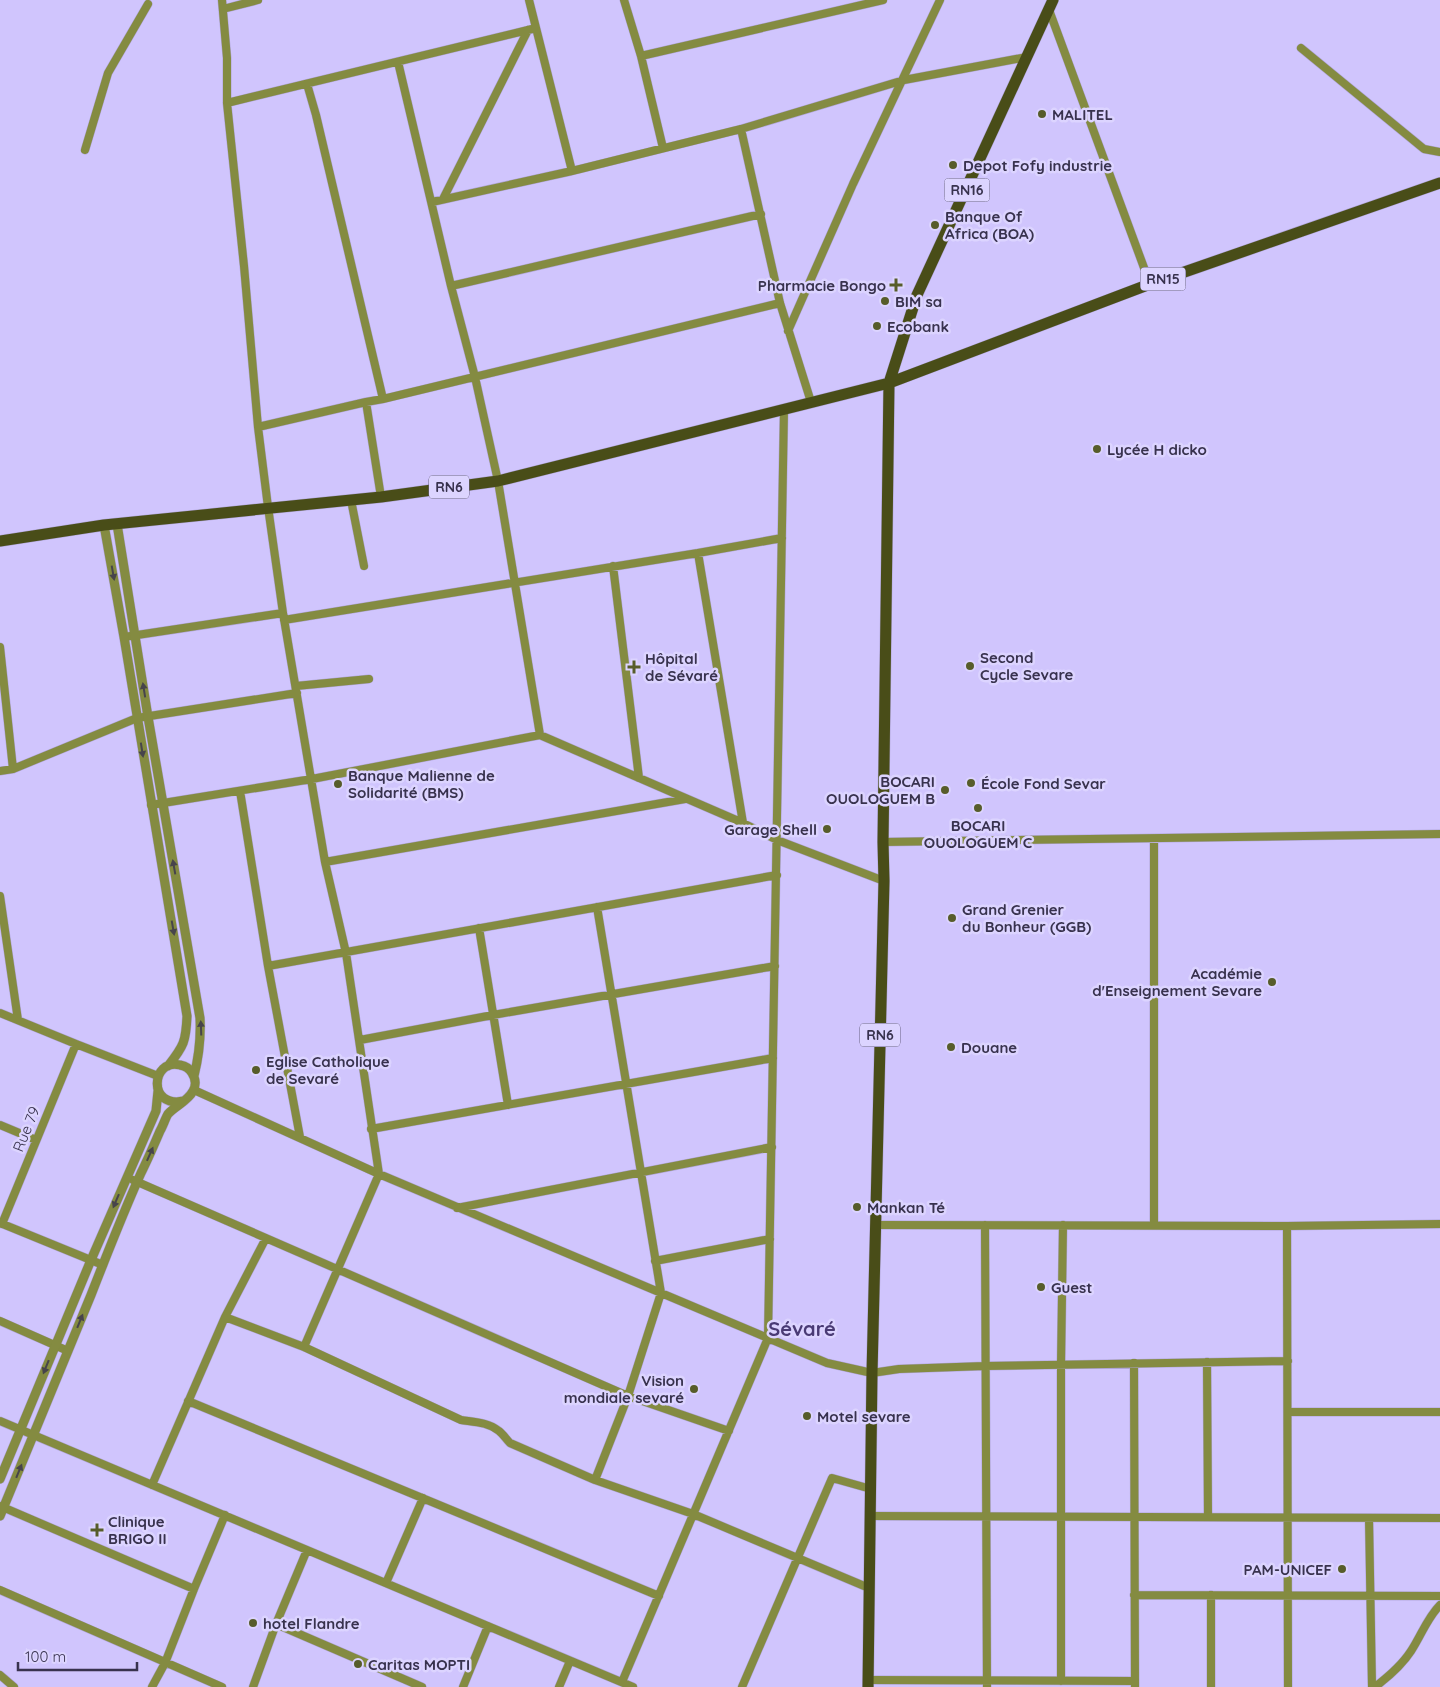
<svg xmlns="http://www.w3.org/2000/svg" width="1440" height="1687" font-family="Quicksand,sans-serif">
  <style>
    .lines { fill: none; stroke-linecap: round; stroke-linejoin: round }
    .minor-casing { stroke: #afa5d6; stroke-width: 9 }
    .tertiary-casing { stroke: #afa5d6; stroke-width: 10 }
    .primary-casing { stroke: #afa5d6; stroke-width: 12 }
    .minor { stroke: #848b41; stroke-width: 8 }
    .tertiary { stroke: #848b41; stroke-width: 9 }
    .primary { stroke: #494d18; stroke-width: 11 }
    .oneway { fill: #47444b }
    .poi-dot { fill: #575c2a; stroke: #dcd4ff; stroke-width: 2 }
    .labels { text-anchor: middle; dominant-baseline: central; stroke-width: 5; stroke-linejoin: round; paint-order: stroke }
    .shield { fill: #dcd4ff; stroke: #696383; stroke-width: 1 }
    .shield-label { font-size: 14px; font-weight: bold; fill: #38324e }
    .poi-label { font-size: 15px; font-weight: bold; fill: #38324e; stroke: #dcd4ff; text-anchor: start }
    .street-label { font-size: 15px; fill: #38324e; stroke: #dcd4ff }
    .district-label { font-size: 20px; font-weight: bold; fill: #4a3b75; stroke: #dcd4ff }
  </style>
  <rect width="100%" height="100%" fill="#d0c5fd"/>
  <g class="lines">
    <g class="minor-casing">
      <path id="minor" d="M222 0 227 58V103L244 266 258 427 268 507 283 613 325 862 346 953 379 1174 304 1347
        M529 0 572 171
        M624 0 641 56 663 148
        M223 9 258 0
        M1049 10 1150 284
        M1301 48 1424 149 1440 152
        M641 56 883 0
        M398 62 451 286 475 377 498 481 540 735
        M307 84 316 115 383 399
        M227 103 536 28
        M741 129 780 303 811 402
        M85 150 108 73 148 4
        M443 199 528 30
        M432 202 572 171 741 129 904 80 1027 57
        M451 286 761 214
        M788 331 853 184 940 0
        M366 402 381 497
        M258 427 366 402 383 399 780 303
        M351 500 364 566
        M698 553 743 823
        M613 566 639 778
        M284 620 698 553 782 538
        M124 637 283 613
        M0 647 13 769
        M296 686 369 679
        M0 771 13 769 137 718 297 693
        M240 791 268 966 300 1137
        M151 805 312 779 540 735 743 823 777 840 884 881
        M883 842 1440 834
        M325 862 685 799
        M0 896 18 1020
        M479 928 508 1105
        M268 966 777 875
        M0 1013 76 1044 158 1076
        M360 1040 493 1015 775 966
        M194 1090 379 1174 827 1363 872 1373 899 1369 985 1366 1288 1361
        M0 1125 36 1140
        M371 1129 773 1058
        M133 1180 628 1396 729 1431
        M457 1208 772 1147
        M0 1223 103 1265
        M2 1224 76 1044
        M875 1225 1287 1226 1440 1224
        M985 1225 987 1687
        M1154 1225V839
        M1287 1226 1288 1687
        M655 1261 770 1239
        M225 1317 304 1347 461 1420C474 1422 488 1422 499 1431 503 1434 506 1439 510 1443L595 1480 693 1514 869 1588
        M0 1321 68 1351
        M1207 1362 1208 1517
        M1134 1363 1135 1687
        M188 1401 659 1596
        M1289 1412H1440
        M0 1421 633 1687
        M595 1480 628 1396 661 1293 597 907
        M152 1485 225 1317 266 1238
        M0 1506 194 1589
        M870 1516 1440 1518
        M1369 1518 1372 1687
        M386 1583 423 1498
        M0 1590 222 1687
        M1134 1595 1440 1596
        M276 1624 422 1687
        M0 1675 14 1687
        M869 1680 1134 1681
        M1061 1681V1365L1063 1225
        M622 1682 768 1338 784 409
        M152 1687 165 1663 194 1589 225 1515
        M253 1687 276 1624 307 1550
        M463 1687 488 1626
        M559 1687 570 1661
        M742 1687 832 1478 871 1489
        M1211 1687V1595
        M1375 1687C1388 1677 1402 1665 1411 1651 1421 1636 1427 1618 1440 1605"/>
    </g>
    <g class="tertiary-casing">
      <path id="tertiary" d="M117 524 148 717 200 1018C201 1038 199 1056 194 1076
        M104 525 124 637 187 1016C186 1041 184 1046 168 1066
        M0 1479 91 1260 156 1111 158 1091
        M0 1516C30 1442 61 1369 91 1295 107 1254 123 1213 141 1173 148 1159 154 1145 160 1131 163 1126 165 1119 168 1114 175 1106 188 1101 193 1091 196 1086 196 1079 192 1073 190 1069 185 1066 180 1065 151 1058 147 1109 184 1101"/>
    </g>
    <g class="primary-casing">
      <path id="primary" d="M0 541 104 525 381 497 498 481 889 383 1150 284 1440 183
        M868 1687 872 1373 884 881 883 842 889 383 917 295 1053 0"/>
    </g>
    <use href="#minor" class="minor"/>
    <use href="#tertiary" class="tertiary"/>
    <use href="#primary" class="primary"/>
  </g>
  <defs><path id="oneway-solid" d="M-6-.8H1V-3.2L6.5 0L1 3.2V.8H-6Z" transform="scale(1.25)"/></defs>
  <g class="oneway">
    <use href="#oneway-solid" transform="translate(113 573) rotate(80)"/>
    <use href="#oneway-solid" transform="translate(144 690) rotate(-99)"/>
    <use href="#oneway-solid" transform="translate(142 750) rotate(81)"/>
    <use href="#oneway-solid" transform="translate(174 867) rotate(-100)"/>
    <use href="#oneway-solid" transform="translate(173 928) rotate(80)"/>
    <use href="#oneway-solid" transform="translate(201 1028) rotate(-92)"/>
    <use href="#oneway-solid" transform="translate(150 1154) rotate(-66)"/>
    <use href="#oneway-solid" transform="translate(116 1201) rotate(113)"/>
    <use href="#oneway-solid" transform="translate(80 1321) rotate(-68)"/>
    <use href="#oneway-solid" transform="translate(46 1367) rotate(112)"/>
    <use href="#oneway-solid" transform="translate(19 1471) rotate(-68)"/>
  </g>
  <g class="poi-dot">
    <circle cx="1042" cy="114" r="5"/>
    <circle cx="953" cy="165" r="5"/>
    <circle cx="935" cy="225" r="5"/>
    <path d="M893.5 277.5h5v5h5v5h-5v5h-5v-5h-5v-5h5z"/>
    <circle cx="885" cy="301" r="5"/>
    <circle cx="877" cy="326" r="5"/>
    <circle cx="1097" cy="449" r="5"/>
    <circle cx="970" cy="666" r="5"/>
    <path d="M631.5 659.5h5v5h5v5h-5v5h-5v-5h-5v-5h5z"/>
    <circle cx="971" cy="783" r="5"/>
    <circle cx="338" cy="784" r="5"/>
    <circle cx="945" cy="790" r="5"/>
    <circle cx="978" cy="808" r="5"/>
    <circle cx="827" cy="829" r="5"/>
    <circle cx="952" cy="918" r="5"/>
    <circle cx="1272" cy="982" r="5"/>
    <circle cx="951" cy="1047" r="5"/>
    <circle cx="256" cy="1070" r="5"/>
    <circle cx="857" cy="1207" r="5"/>
    <circle cx="1041" cy="1287" r="5"/>
    <circle cx="694" cy="1389" r="5"/>
    <circle cx="807" cy="1416" r="5"/>
    <path d="M94.5 1522.5h5v5h5v5h-5v5h-5v-5h-5v-5h5z"/>
    <circle cx="1342" cy="1569" r="5"/>
    <circle cx="253" cy="1623" r="5"/>
    <circle cx="358" cy="1664" r="5"/>
  </g>
  <g class="labels">
    <g class="shield">
      <rect x="944.5" y="178.5" width="45" height="23" rx="4"/>
      <rect x="1140.5" y="267.5" width="45" height="23" rx="4"/>
      <rect x="429" y="475.5" width="40" height="23" rx="4"/>
      <rect x="860" y="1023.5" width="40" height="23" rx="4"/>
    </g>
    <g class="shield-label">
      <text x="967" y="190">RN16</text>
      <text x="1163" y="279">RN15</text>
      <text x="449" y="487">RN6</text>
      <text x="880" y="1035">RN6</text>
    </g>
    <g class="poi-label">
      <text x="1052" y="114">MALITEL</text>
      <text x="963" y="165">Depot Fofy industrie</text>
      <text x="945" y="216">Banque Of<tspan x="945" dy="17">Africa (BOA)</tspan></text>
      <text x="886" y="285" text-anchor="end">Pharmacie Bongo</text>
      <text x="895" y="301">BIM sa</text>
      <text x="887" y="326">Ecobank</text>
      <text x="1107" y="449">Lycée H dicko</text>
      <text x="980" y="657">Second<tspan x="980" dy="17">Cycle Sevare</tspan></text>
      <text x="645" y="658">Hôpital<tspan x="645" dy="17">de Sévaré</tspan></text>
      <text x="348" y="775">Banque Malienne de<tspan x="348" dy="17">Solidarité (BMS)</tspan></text>
      <text x="935" y="781" text-anchor="end">BOCARI<tspan x="935" dy="17">OUOLOGUEM B</tspan></text>
      <text x="981" y="783">École Fond Sevar</text>
      <text x="978" y="825" text-anchor="middle">BOCARI<tspan x="978" dy="17">OUOLOGUEM C</tspan></text>
      <text x="817" y="829" text-anchor="end">Garage Shell</text>
      <text x="962" y="909">Grand Grenier<tspan x="962" dy="17">du Bonheur (GGB)</tspan></text>
      <text x="1262" y="973" text-anchor="end">Académie<tspan x="1262" dy="17">d'Enseignement Sevare</tspan></text>
      <text x="961" y="1047">Douane</text>
      <text x="266" y="1061">Eglise Catholique<tspan x="266" dy="17">de Sevaré</tspan></text>
      <text x="867" y="1207">Mankan Té</text>
      <text x="1051" y="1287">Guest</text>
      <text x="684" y="1380" text-anchor="end">Vision<tspan x="684" dy="17">mondiale sevaré</tspan></text>
      <text x="817" y="1416">Motel sevare</text>
      <text x="108" y="1521">Clinique<tspan x="108" dy="17">BRIGO II</tspan></text>
      <text x="1332" y="1569" text-anchor="end">PAM-UNICEF</text>
      <text x="263" y="1623">hotel Flandre</text>
      <text x="368" y="1664">Caritas MOPTI</text>
    </g>
    <g class="street-label">
      <text transform="translate(26 1129) rotate(-68)">Rue 79</text>
    </g>
    <g class="district-label">
      <text x="802" y="1328">Sévaré</text>
    </g>
  </g>
  <path d="M18 1662v8h119v-8" fill="none" stroke="#38324e" stroke-width="2.5"/>
  <text x="25" y="1662" font-size="15" fill="#38324e" stroke="#dcd4ff" stroke-width="4" paint-order="stroke">100 m</text>
</svg>
